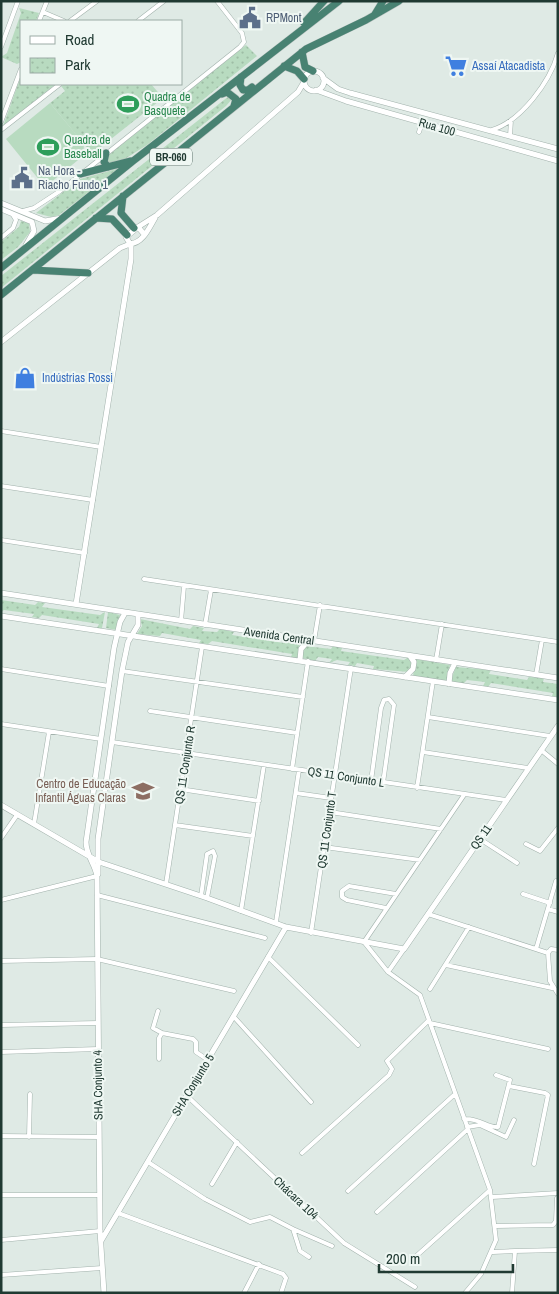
<svg xmlns="http://www.w3.org/2000/svg" width="559" height="1294" font-family="'Archivo Narrow',sans-serif">
  <style>
    .grass { fill: #b8dbc0 }
    .park { fill: url(#park-dots) }
    .lines { fill: none; stroke-linecap: round; stroke-linejoin: round }
    .minor-casing { stroke: #a2b2ac; stroke-width: 5 }
    .tertiary-casing { stroke: #a2b2ac; stroke-width: 6 }
    .trunk-casing { stroke: #bcc4c2; stroke-width: 8 }
    .minor { stroke: #fff; stroke-width: 4 }
    .tertiary { stroke: #fff; stroke-width: 5 }
    .trunk { stroke: #488272; stroke-width: 7 }
    .labels { text-anchor: middle; dominant-baseline: central; stroke-width: 4; stroke-linejoin: round; paint-order: stroke }
    .shield { fill: #eff7f3; stroke: #5e736c; stroke-width: 1 }
    .shield-label { font-size: 11px; font-weight: bold; fill: #203a32 }
    .service-label { font-size: 12px; fill: #4e5e75; stroke: #eff7f3; text-anchor: start }
    .shop-label { font-size: 12px; fill: #366cbe; stroke: #eff7f3; text-anchor: start }
    .leisure-label { font-size: 12px; fill: #27864d; stroke: #eff7f3; text-anchor: start }
    .street-label { font-size: 12px; fill: #203a32; stroke: #eff7f3 }
    .education-label { font-size: 12px; fill: #785e54; stroke: #eff7f3; text-anchor: end }
  </style>
  <defs>
    <pattern id="park-dots" width="8" height="8" patternUnits="userSpaceOnUse" patternTransform="scale(1.25)"><rect width="8" height="8" fill="#b8dbc0"/><path d="M2 2h.1M6 6h.1" fill="none" stroke="#9ebda5" stroke-width="1.8" stroke-linecap="round"/></pattern>
  </defs>
  <rect width="100%" height="100%" fill="#dfeae5"/>
  <path class="grass" d="M50 103 84 144 83 156 45 187 6 139Z"/>
  <path class="park" d="M19 8 39 13 36 21H21V62L17 64 1 57 7 53 21 13Z
    M246 45 257 56 147 145 120 162 107 164 108 156 110 154Z
    M21 76V84H56L3 126Z
    M65 84H151L163 98 92 154 50 103 65 91 61 86Z
    M229 96 233 98 226 106 1 288V276Z
    M120 168 59 215 51 217 36 213 80 179Z
    M21 221 29 223 30 232 18 247 1 260V242L19 227Z
    M1 600 35 605 38 602 45 603 42 607 100 615 105 612 102 628H97L99 624 42 615 39 618 32 617 34 614 4 610 1 612Z
    M108 612 120 615 116 630 106 628Z
    M140 619 190 629 193 626 204 628 202 631 217 632 220 629 234 632 232 635 284 643 287 640 301 642 298 649 299 658 291 657 292 654 212 641 208 644 199 643 201 640 162 633 160 636 137 634 142 626Z
    M305 646 331 649 333 646 342 648 341 651 404 660 407 658 410 659 412 666 409 672 373 669 374 666 357 663 355 666 348 665 350 662 337 660 329 663 332 659 318 657 315 661 303 658 302 651Z
    M416 659 450 665 447 681 413 676Z
    M456 667 491 670 489 674 527 680 529 677 544 678 543 682 558 684V697L552 696 553 693 491 683 488 687 483 686 485 682 467 680 463 684 450 682Z"/>
  <g class="lines">
    <g class="minor-casing">
      <path id="minor" d="M43 12 64 21
        M39 21 47 1
        M70 21 97 1
        M138 21 164 1
        M1 47 18 1
        M1 122 21 69
        M1 130 60 84
        M492 130C521 121 550 82 558 53
        M419 132 422 123
        M510 136 511 120
        M23 211 34 208 60 191 240 47 244 42 242 33 217 1
        M1 238 13 228 16 220 13 215
        M1 431 101 447
        M1 486 93 500
        M1 540 85 553
        M144 579 558 642
        M181 621 184 586
        M205 625 211 590
        M314 641 320 605
        M436 660 442 624
        M1 669 109 686
        M122 671 303 697
        M536 675 542 640
        M150 711 297 733
        M428 717 550 736
        M1 724 101 739
        M112 742 506 800
        M541 750 558 764
        M423 752 528 768
        M292 769 308 661
        M371 781 381 708 384 700 389 699 394 705 383 783
        M417 788 433 681
        M180 789 259 801
        M296 793 331 798
        M464 795 364 942 388 972 420 995 490 1190 496 1240 481 1274 465 1293
        M330 812 441 829
        M34 824 49 732
        M175 825 253 836
        M1 838 17 815
        M480 839 517 863
        M526 844 540 851 558 828
        M324 847 420 860
        M166 884 202 647
        M523 894 550 903
        M97 895 265 938
        M201 896 207 854 213 851 215 856 207 898
        M1 900 97 876
        M386 908 347 900 342 897V891L349 886 396 894
        M548 909 558 912
        M241 911 264 765
        M428 914 548 953
        M276 922 299 770
        M311 933 351 668
        M536 949 556 881
        M548 953 550 981 558 994
        M548 953 551 949 558 950
        M268 957 358 1045
        M1 961 97 959 234 991
        M446 965 552 988
        M388 972 404 949
        M430 989 469 927
        M158 1011 153 1028 162 1033
        M234 1017 311 1102
        M430 1023 548 1049
        M1 1025 98 1023
        M1 1052 98 1049
        M159 1059V1038L162 1033 193 1039 196 1042V1052L208 1060
        M509 1086 545 1093 548 1095 534 1164
        M187 1096 344 1243 415 1287
        M464 1119C480 1118 487 1128 498 1127L510 1080 496 1075
        M467 1127 480 1125 506 1137 514 1120
        M1 1136 99 1137
        M29 1137 30 1094
        M302 1153 389 1075 392 1069 387 1061 429 1020
        M148 1162 205 1199 250 1222 270 1217 293 1229 300 1251 309 1257
        M212 1184 237 1142
        M348 1191 455 1094
        M1 1195H99
        M492 1197 558 1193
        M377 1212 468 1129
        M118 1213 283 1274 286 1278 281 1293
        M496 1226 553 1225 556 1221 557 1198
        M293 1229 332 1246
        M1 1240 100 1231
        M515 1251 558 1250
        M493 1252 515 1251 512 1293
        M414 1258 490 1190
        M1 1275 102 1268
        M244 1293 259 1264"/>
    </g>
    <g class="tertiary-casing">
      <path id="tertiary" d="M304 81a10 10 0 1 1 20 0a10 10 0 1 1-20 0Z
        M323 78 338 89 350 93 558 149
        M316 90 346 101 558 161
        M1 203 45 221 62 218
        M1 209 32 222 34 231 26 245
        M138 227 157 215 298 92 304 82
        M144 234 138 227 126 237 130 244C143 243 149 228 155 218
        M1 342 120 248 130 244
        M1 593 558 678
        M76 604 131 259V245
        M1 616 558 700
        M300 660 301 649 308 641
        M405 677 413 669 414 662 410 656
        M449 684 450 673 455 663
        M1 805 99 862 207 898 286 927 404 949 558 726
        M98 874V839L122 671 128 642 138 625V615
        M101 1241 286 927
        M104 1293 100 1231 97 876C95 864 86 855 86 842L114 648 120 622 125 613"/>
    </g>
    <g class="trunk-casing">
      <path id="trunk" d="M375 14 383 1
        M304 23 324 1
        M302 52 305 67 313 71
        M284 66 297 71 304 79
        M241 77 240 85 243 90H248L252 87
        M222 94 227 92 236 99 234 106
        M106 153 104 162 108 167
        M80 174 131 161
        M123 196 121 213 134 228
        M96 218 112 219 127 235
        M1 268 133 161 339 1
        M33 270 88 273
        M1 295 306 49 366 20 399 1"/>
    </g>
    <use href="#minor" class="minor"/>
    <use href="#tertiary" class="tertiary"/>
    <use href="#trunk" class="trunk"/>
  </g>
  <defs>
    <g id="civic-bare" transform="scale(1.725)"><path d="M-.6-6.5H3V-4.5H.6V-3L4-1V1h2V6H-6V1h2V-1L-.6-3ZM-1.2 2.5V6h2.4V2.5Z" fill="#5c6f8a" stroke="#eff7f3" stroke-width="2.5" paint-order="stroke"/></g>
    <g id="supermarket-bare" transform="scale(1.725)"><path d="M-6-5.5h2.5l.6 2H6L4.5 2H-2.5L-4.4-4H-6ZM-1.5 3.2a1.3 1.3 0 1 0 .1 0ZM3 3.2a1.3 1.3 0 1 0 .1 0Z" fill="#3f7fe0" stroke="#eff7f3" stroke-width="2.5" paint-order="stroke"/></g>
    <g id="stadium-bare" transform="scale(1.725)"><path d="M0-5a6.5 5 0 1 0 0 10a6.5 5 0 1 0 0-10ZM-3.5-1.8h7v3.6h-7Z" fill="#2e9e5b" stroke="#eff7f3" stroke-width="2.5" paint-order="stroke"/></g>
    <g id="shop-bare" transform="scale(1.725)"><path d="M-5-2.5h2.3a2.7 3.5 0 0 1 5.4 0H5L5.5 6h-11ZM-1.5-2.5h3a1.5 2.3 0 0 0-3 0Z" fill="#3f7fe0" stroke="#eff7f3" stroke-width="2.5" paint-order="stroke"/></g>
    <g id="school-bare" transform="scale(1.725)"><path d="M0-5L7-2L0 1L-7-2ZM-4 1L0 2.5L4 1V4Q0 6-4 4Z" fill="#8d6e63" stroke="#eff7f3" stroke-width="2.5" paint-order="stroke"/></g>
  </defs>
  <g fill-rule="evenodd">
    <use href="#civic-bare" x="250" y="18"/>
    <use href="#supermarket-bare" x="456" y="66"/>
    <use href="#stadium-bare" x="128" y="104"/>
    <use href="#stadium-bare" x="48" y="147"/>
    <use href="#civic-bare" x="22" y="178"/>
    <use href="#shop-bare" x="25" y="378"/>
    <use href="#school-bare" x="143" y="791"/>
  </g>
  <g class="labels">
    <rect class="shield" x="150" y="148.5" width="42" height="17" rx="4"/>
    <g class="shield-label">
      <text x="171" y="157">BR-060</text>
    </g>
    <g class="service-label">
      <text x="266" y="18">RPMont</text>
      <text x="38" y="171">Na Hora -<tspan x="38" dy="14">Riacho Fundo 1</tspan></text>
    </g>
    <g class="shop-label">
      <text x="472" y="66">Assaí Atacadista</text>
      <text x="42" y="378">Indústrias Rossi</text>
    </g>
    <g class="leisure-label">
      <text x="144" y="97">Quadra de<tspan x="144" dy="14">Basquete</tspan></text>
      <text x="64" y="140">Quadra de<tspan x="64" dy="14">Baseball</tspan></text>
    </g>
    <g class="street-label">
      <text transform="translate(437 127) rotate(16)">Rua 100</text>
      <text transform="translate(279 636) rotate(8)">Avenida Central</text>
      <text transform="translate(185 765) rotate(-81)">QS 11 Conjunto R</text>
      <text transform="translate(346 777) rotate(9)">QS 11 Conjunto L</text>
      <text transform="translate(327 830) rotate(-82)">QS 11 Conjunto T</text>
      <text transform="translate(481 837) rotate(-55)">QS 11</text>
      <text transform="translate(98 1085) rotate(-91)">SHA Conjunto 4</text>
      <text transform="translate(193 1085) rotate(-59)">SHA Conjunto 5</text>
      <text transform="translate(296 1198) rotate(43)">Chácara 104</text>
    </g>
    <g class="education-label">
      <text x="126" y="784">Centro de Educação<tspan x="126" dy="14">Infantil Águas Claras</tspan></text>
    </g>
  </g>
  <rect width="559" height="1294" fill="none" stroke="#203a32" stroke-width="5"/>
  <rect x="20" y="20" width="162" height="65" fill="#eff7f3" stroke="#9caba6"/>
  <rect x="30" y="36" width="25" height="8" fill="#ffffff" stroke="#9caba6"/>
  <text x="65" y="45" font-size="15" fill="#203a32">Road</text>
  <rect x="30" y="58" width="25" height="15" fill="url(#park-dots)" stroke="#9caba6"/>
  <text x="65" y="70" font-size="15" fill="#203a32">Park</text>
  <path d="M379 1264v8h134v-8" fill="none" stroke="#203a32" stroke-width="2.5"/>
  <text x="386" y="1264" font-size="15" fill="#203a32" stroke="#eff7f3" stroke-width="4" paint-order="stroke">200 m</text>
</svg>
